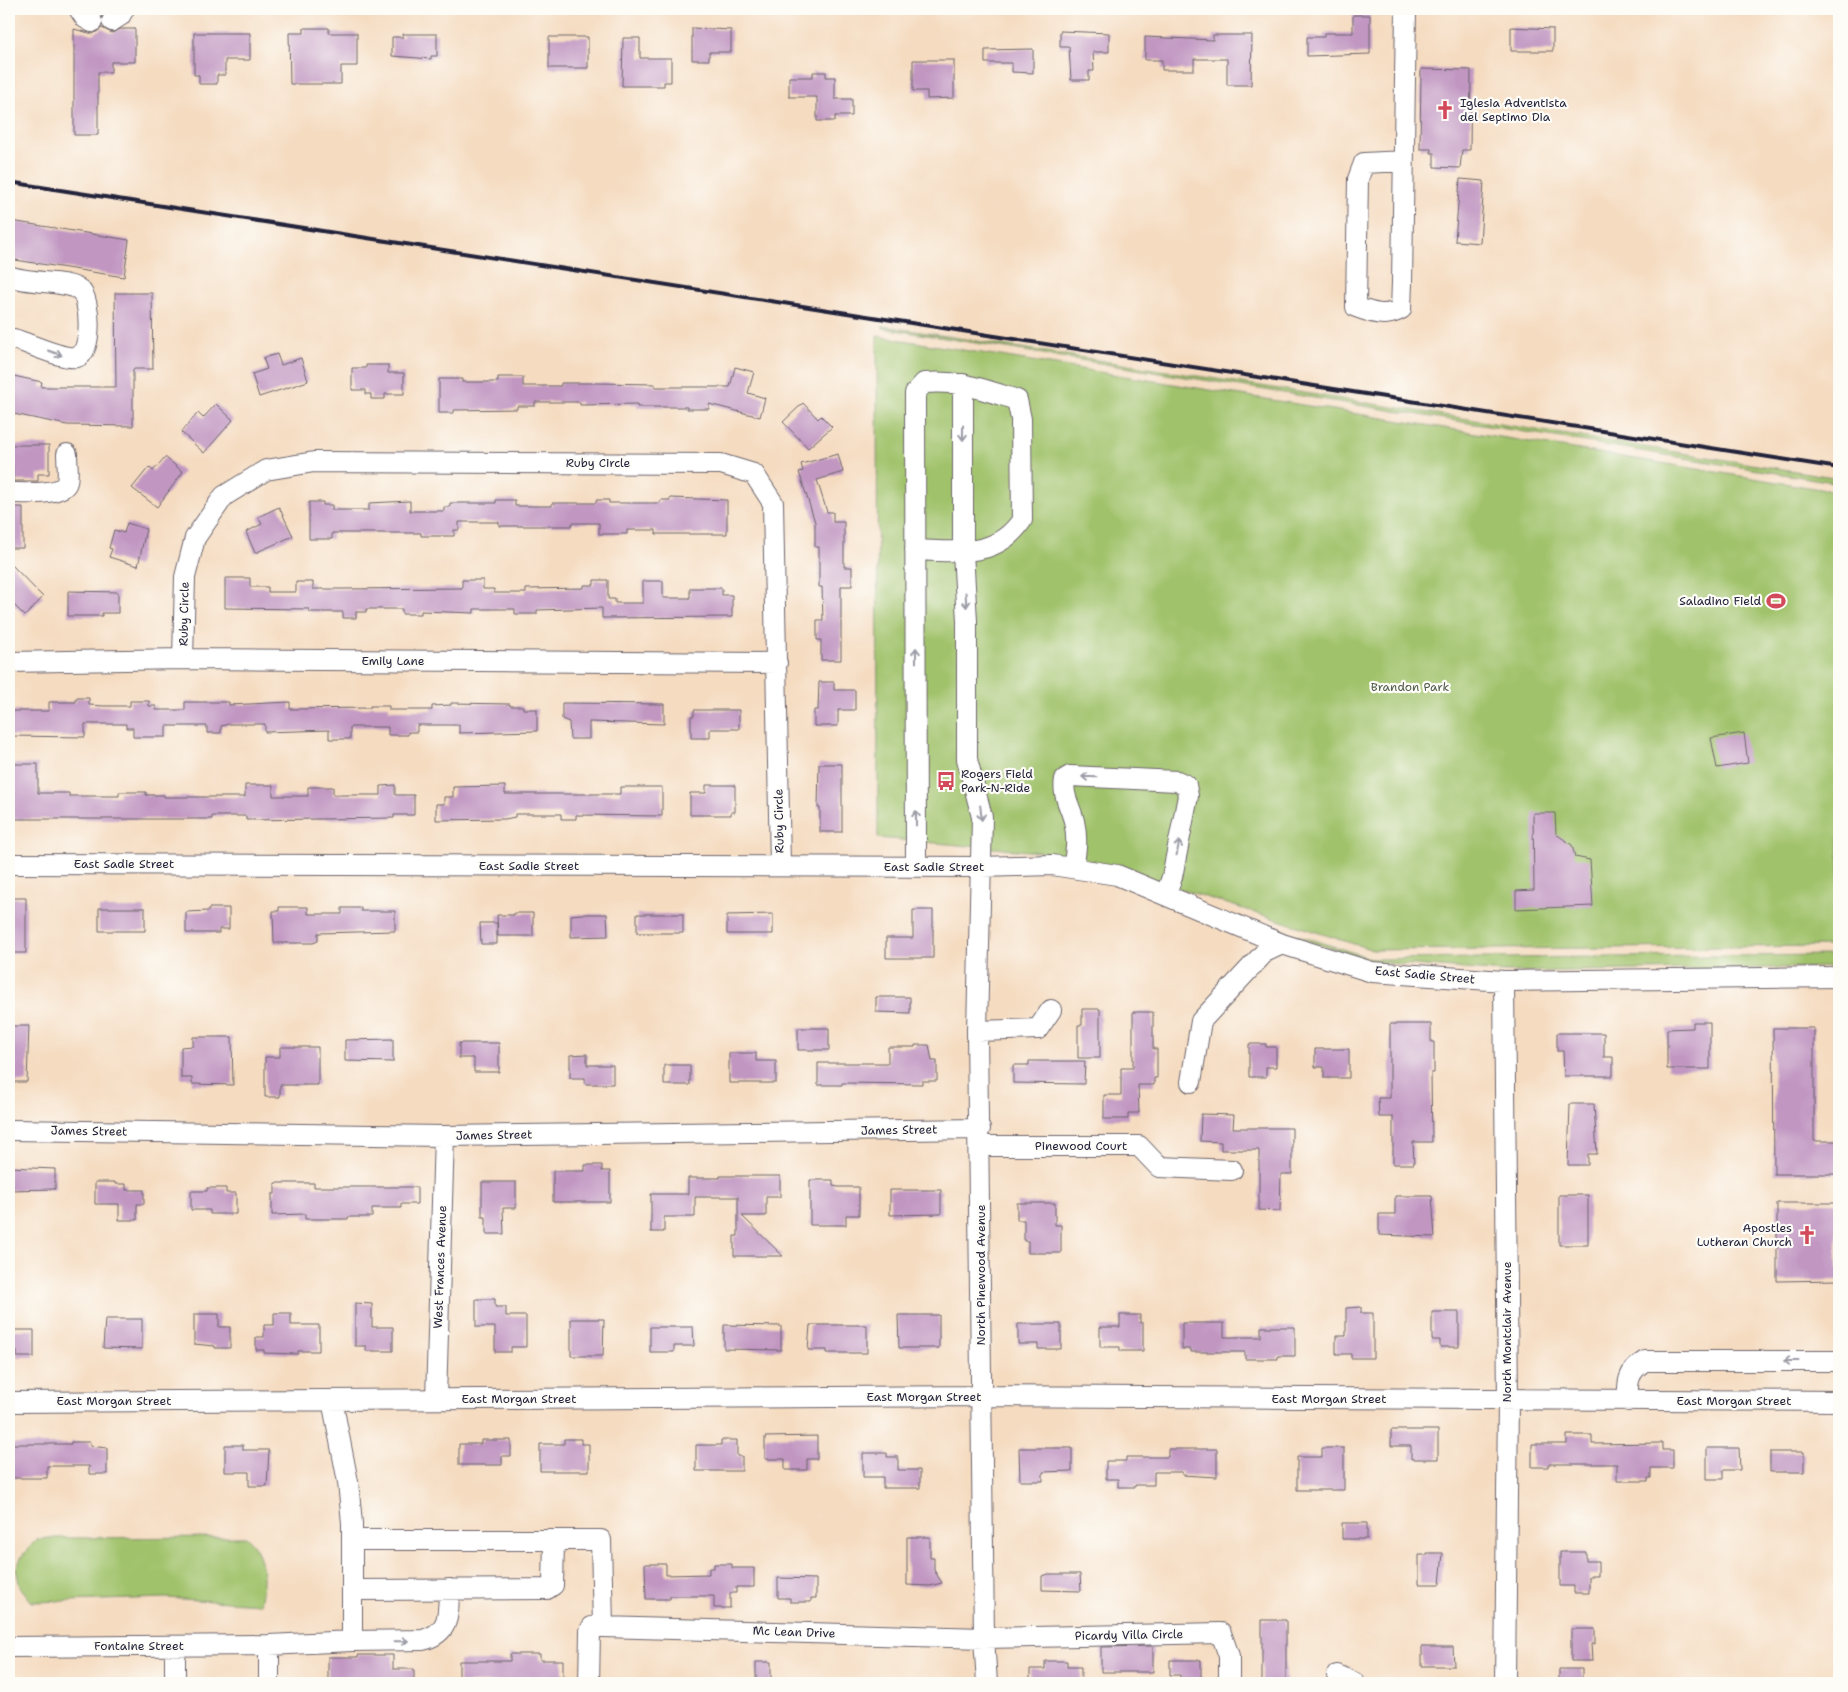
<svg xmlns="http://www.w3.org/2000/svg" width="1848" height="1692" font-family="'Shantell Sans',sans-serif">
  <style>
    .green { fill: #a0c26b; stroke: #617253 }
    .building { fill: #c197c2 }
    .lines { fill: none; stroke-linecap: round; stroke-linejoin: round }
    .minor-casing { stroke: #6c636a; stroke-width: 22 }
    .minor { stroke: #fff; stroke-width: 20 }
    .rail { stroke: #22223b; stroke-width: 4 }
    .oneway { stroke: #9c9ca7 }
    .labels { text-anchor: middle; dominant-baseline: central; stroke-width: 4.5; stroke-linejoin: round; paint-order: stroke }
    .poi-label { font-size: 12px; fill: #22223b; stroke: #fdfcf7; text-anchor: start }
    .street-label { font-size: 12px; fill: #22223b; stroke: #fdfcf7 }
    .park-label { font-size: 12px; fill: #4e5a4c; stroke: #fdfcf7 }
  </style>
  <rect width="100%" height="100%" fill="#fdfcf7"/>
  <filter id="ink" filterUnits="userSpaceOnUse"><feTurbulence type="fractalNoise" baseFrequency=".02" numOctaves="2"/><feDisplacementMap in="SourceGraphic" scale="10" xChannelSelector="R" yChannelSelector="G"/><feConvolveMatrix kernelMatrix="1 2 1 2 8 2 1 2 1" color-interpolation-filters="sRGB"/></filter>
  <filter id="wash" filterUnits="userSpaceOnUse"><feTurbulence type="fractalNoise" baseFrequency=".0096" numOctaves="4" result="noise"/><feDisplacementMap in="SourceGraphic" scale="20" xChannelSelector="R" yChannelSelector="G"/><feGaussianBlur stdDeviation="1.12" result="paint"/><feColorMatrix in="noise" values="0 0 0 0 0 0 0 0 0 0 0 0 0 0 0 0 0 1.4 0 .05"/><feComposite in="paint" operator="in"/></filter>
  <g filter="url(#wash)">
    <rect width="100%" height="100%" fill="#f5dcc1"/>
    <path class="green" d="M883 326 1839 478V483L883 328Z
      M877 336 1839 492V946L1373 950 1073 855 878 838Z
      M1252 921 1374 959 1839 955V967L1505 972 1374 962 1285 934Z
      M246 1537C266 1554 265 1580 260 1604L166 1598 32 1602 20 1587 16 1569 22 1556 36 1540 49 1538Z"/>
    <g id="blocks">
      <path class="building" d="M1353 15H1370V54L1307 56V37H1324V33H1353Z
        M1511 27 1553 29V51H1511Z
        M102 28 112 33 121 29H135V62H111V72H98V135H74V29L93 34Z
        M304 28H329V33H357V66H341V84H290L289 33H304Z
        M692 28 731 30V52H709V60H692Z
        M1060 31 1109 33V52H1093L1094 71H1089V80H1071L1069 47H1060Z
        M194 33H250V60H225V75H217V84H199V75H194Z
        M403 34H437V56H431V59L392 56V37H403Z
        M1213 35H1252L1251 85H1227V59H1194V70H1162V60H1145V37L1213 40Z
        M549 37H588V68H549Z
        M623 38H640V58H671V82H664V86H622Z
        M1033 49V73L1012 72V63H985V50Z
        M913 60H954V98L927 99V91H913Z
        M1421 69 1471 70 1470 150H1462L1460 168 1434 167V153H1431V149H1420Z
        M813 72H826V77H835V99H852V116H835V121H817V97H789V77H813Z
        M1460 179 1484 181 1480 243 1455 241Z
        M11 221 129 240 124 277 9 259Z
        M115 293H152L153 369H133V426L67 425 9 413V375L42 382 41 387H116Z
        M277 354 281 365 301 358 308 381 259 397 252 374 267 369 263 358Z
        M366 365H388V373H404V394H385V399H371V394H366V390H352V368H366Z
        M735 367 754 372 748 393 765 398 760 417 709 404V409H687V407H637V404L580 405V402H535V406H517V409L454 410V413H439V379H462V382H498V377H523V386H561V383H598L655 384V387H730Z
        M803 403 818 419 821 416 832 427 808 448 783 422Z
        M216 404 233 420 204 453 181 432 198 413 203 418Z
        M9 445H49V474H38V481H13V466H9Z
        M838 454 843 472 817 480 827 512H833V522H844V567H852V586H841V660H821V640H817V620H823L822 587H819V547H815V522L799 472 803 471 801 464Z
        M165 457 183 472 157 507 132 488 149 467 153 471Z
        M670 498 727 500V534H656V530H627V534H599V523H572V526H499V522H459V530H454V536H421V533H332V539H309V502H323V505H332V510H369V503L410 501V511H444V507H450V503H496V500H515V506H552V503H596V500H609V503H660V500H670Z
        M9 507H23V548H9Z
        M279 507 293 536 255 553 246 532 262 524 258 517Z
        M127 523 146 529 138 566 109 557 112 549 109 548 114 530 124 533Z
        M9 562 43 597 25 616 9 600Z
        M225 578H250V587H268V592H296V582H313V589H343L462 588V580H483V589H494V593H526V589L584 588V585H594V580H608V599H615V603H643V581H663V598H690V588H722V595H732V617L602 618V608L537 610V614H515V609H474V613L421 611V614H402V609H366V612H356V618H343V612H309V609L225 608Z
        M68 591 118 592V613H102V616H68Z
        M819 682H834V690H855V710H838V726H814V710H818Z
        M76 698H89V705L104 706H130V701H149V706H156V710H185V702H229V705L290 702V709L370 708V706H389V710H432V706L451 705V703L510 704V706H523V709H537V731L459 733V725H417V732H408V735H388V727H350V739H329V730L265 732V724H229L221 726V733H207V726H166V737H133V728H126V724H85V737L9 736V711H49V702H76Z
        M562 703 664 704V724L589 722V739H570L569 722 562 719Z
        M694 710H739V729H710V738H691V716H694Z
        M1744 733 1748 763 1717 768 1711 738Z
        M9 764H38V793H69V796H119V792H146V795H164V797H245V785H273V796H308V787H333V795H381V786L395 785V795H414V815H394V818L246 820V816H212V819H9Z
        M819 764H842V832H820V808H818Z
        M706 785H735V812H731V815H690V793H706Z
        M505 786V794H620V787H662V816L576 815V819H561V814H515V817L505 819 436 820V804H444V797H453V787Z
        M1533 813H1555L1556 834 1572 845 1575 857 1590 860 1593 906 1516 909V891L1534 890Z
        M9 898H26V953H9Z
        M279 907H308V914H342V908H361V911H395V931L318 933V941L313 943H274L273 911H279Z
        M99 908H145V931H99Z
        M209 908H229V929H219V933H186V912L209 911Z
        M913 910H933V958H886V938H913Z
        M514 913H533V936H498L497 915H514Z
        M581 914H607L608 936 571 937V915Z
        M637 914H683V933H637Z
        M773 914V934H727V915Z
        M480 923H497V944H481Z
        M876 997H910V1013L876 1012Z
        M1082 1009H1100V1058H1078V1025H1082Z
        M1133 1012H1153V1049H1157V1078H1154V1085H1138L1139 1113H1128V1119H1104V1095H1121V1068H1133Z
        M1693 1022H1710V1069H1667V1029L1693 1028Z
        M1390 1024H1431V1042H1434V1073H1431L1432 1142H1413L1414 1164H1393V1117H1379L1378 1098H1390Z
        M9 1026H29L27 1082H9Z
        M798 1028H829V1050H798Z
        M1773 1028H1814V1141H1839V1174H1774Z
        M1557 1033H1604V1057H1613V1076H1564L1563 1051H1557Z
        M193 1037H232L233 1085 192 1084V1078H181V1047L193 1046Z
        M393 1039V1062L345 1061V1040Z
        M459 1043H499V1072H474V1058H459Z
        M1249 1044H1266V1047H1276V1067H1266V1077H1249Z
        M915 1045H929L932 1061H937V1081H922V1084L842 1083V1085H818V1063H888V1047H915Z
        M280 1047H318V1085H280V1097H265V1057H280Z
        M1315 1049H1349V1078H1324V1067H1315Z
        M729 1053H756V1061H776V1083H729Z
        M587 1054V1065H613V1084H585V1078H570V1055Z
        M1029 1061H1085L1084 1084 1013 1083V1065H1029Z
        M664 1065H690V1085H664Z
        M1570 1104H1594L1597 1154H1588V1165H1568Z
        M1201 1114 1234 1115 1233 1128H1292V1174H1281L1280 1211 1259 1210V1150H1221V1142L1200 1141Z
        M585 1165H602V1171H610V1202H553V1171H585Z
        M9 1167 55 1169V1189L9 1190Z
        M720 1176H780V1197H766V1216H742L783 1256H734V1236H738V1197H695V1217H664V1232H651V1194H688V1178H720Z
        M810 1180H833V1186L838 1187H859V1215H846V1225H810Z
        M95 1182H115V1184H126V1190H144V1204H137V1220H119V1204H95Z
        M482 1182H516V1208H503L504 1234H486V1217H482Z
        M275 1183H314V1187H417V1204H401V1208H372V1217H348V1219H305V1214L272 1215V1194H275Z
        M207 1188H226V1193H236V1214H210V1210H191V1191H207Z
        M890 1190H941V1214L890 1215Z
        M1559 1195H1588V1245H1559Z
        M1395 1196H1432L1435 1237 1379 1235V1214H1395Z
        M1017 1203H1055V1225H1061V1253H1028V1241H1024V1220H1017Z
        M1777 1203H1837V1268H1839V1280L1777 1281Z
        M476 1299H495V1307H506V1316H526V1347H511V1352H495V1327H476Z
        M355 1303 372 1304V1327H393V1351H366V1346H355Z
        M1361 1307V1313H1373V1358H1351V1354H1336V1336H1346V1308Z
        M1432 1312H1459V1347H1440V1340H1432Z
        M274 1313H291V1325H319V1351H298V1354L264 1353V1350H256V1337H264V1325H274Z
        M194 1314H219V1327H230V1348H215V1346L194 1344Z
        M898 1315H939V1348H899Z
        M1120 1315H1140V1323H1143V1351H1120V1347H1100V1327H1120Z
        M105 1319H142V1349L103 1348Z
        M571 1319H604L603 1356H571Z
        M1182 1323H1224V1337H1261V1327H1295V1356H1278V1359H1245V1352H1191V1349H1182Z
        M1018 1324H1061V1349H1038V1344H1018Z
        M724 1325 781 1326V1350L724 1349Z
        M810 1325H867V1353H827V1350H808Z
        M650 1327H693L694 1346H674V1352H650Z
        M9 1330H34V1357H17V1351H9Z
        M1391 1430H1438V1459H1411V1446H1391Z
        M1567 1435H1592V1444L1662 1443V1450H1673V1468H1651V1478H1648V1481H1617V1464H1548V1467H1532V1444H1567Z
        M817 1436V1459H807V1470H785V1459H765V1437Z
        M564 1439H581V1444H589V1471H540V1444H564Z
        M481 1440H511V1456H502V1465H459V1444H481Z
        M721 1440H737V1456H742V1471H696V1445H721Z
        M71 1442H90V1446L107 1448V1474H89V1466H47V1478H9V1444H71Z
        M225 1445H243V1450H269L267 1486H249V1472H225Z
        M1019 1448H1072V1471L1043 1472V1481H1020Z
        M1322 1448H1344V1490H1297V1457H1322Z
        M1707 1448H1739L1740 1470H1723V1479H1707Z
        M1168 1449H1217V1477L1182 1475V1472H1154V1485H1135V1487H1118V1479H1106V1461H1126V1457H1168Z
        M1770 1452H1804V1472H1770Z
        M863 1453H887V1457H898V1470H920V1488H883V1477H863Z
        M1342 1523H1367V1539H1342Z
        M907 1537H930V1558H934V1570L942 1583 930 1586 907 1585Z
        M1560 1552H1586V1561H1598V1576H1589V1593H1574V1586H1560Z
        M1427 1553H1443L1440 1584H1419V1555H1427Z
        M645 1564H666V1575L709 1574V1568H714V1564H732V1568H754V1587H736V1593H730V1608H714V1596H670V1599H646Z
        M1049 1574H1080L1081 1591 1042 1590V1576Z
        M778 1578 816 1579V1598H811V1602H790V1598H778Z
        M1262 1620H1286V1683H1262Z
        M1571 1629H1595V1644H1591L1592 1661H1571Z
        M1153 1646V1672H1101V1647Z
        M1422 1647H1453L1454 1666H1422Z
        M510 1654H540V1660H563V1683H459V1661H510Z
        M358 1655H393V1669H414V1683H328V1657H358Z
        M1170 1660H1201V1683H1180V1675H1170Z
        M1045 1661H1067V1667H1081V1683H1030V1669H1045Z
        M756 1662H771V1683H756Z
        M1559 1669H1582V1683H1559Z"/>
    </g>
  </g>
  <g filter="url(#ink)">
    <use href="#blocks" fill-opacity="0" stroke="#6c636a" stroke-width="1"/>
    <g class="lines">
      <g class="minor-casing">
        <path id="minor" d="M79 9 85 18 92 22
          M112 21 120 16 124 9
          M1404 161 1364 163 1358 179 1356 307C1372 313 1386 318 1401 309L1402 283 1406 9
          M9 276C28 284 67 280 80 290 91 299 93 353 77 357 64 360 28 343 14 339H9
          M963 384V552L967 621V759L982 817 977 1031 984 1638 987 1683
          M9 493C21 493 64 496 67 482 69 473 67 463 67 454
          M915 550C956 551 996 559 1022 520L1021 419 1017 400C982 389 961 380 924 383L915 393 916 867
          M183 659 185 577 195 538 224 496 266 470 314 462 721 464 754 474 773 503 780 866
          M9 662 183 659 777 663
          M9 864 981 867 1052 865 1117 875 1282 944 1372 972 1504 981 1839 977
          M1073 868C1076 852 1078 838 1074 821 1070 805 1062 796 1065 779L1070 776 1177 781 1186 785 1188 796 1172 877 1166 895
          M1504 981 1508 1401 1505 1683
          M977 1031 1038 1029 1051 1010
          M1191 1082 1201 1021 1265 952 1282 944
          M9 1130 444 1136 980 1129
          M980 1146H1139L1159 1167 1232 1170
          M436 1399 444 1136
          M1628 1401C1627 1382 1628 1371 1645 1361H1839
          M9 1402 982 1396 1839 1401
          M352 1540H601L603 1627
          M352 1590 547 1589 553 1585 554 1540
          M352 1641 423 1640C451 1632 448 1614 449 1589
          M9 1647 269 1645 352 1641V1523L348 1482 332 1400
          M1337 1675 1355 1683
          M175 1683V1646
          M269 1683V1645
          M589 1683 590 1631 592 1627H603L984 1638 1221 1633 1229 1656V1683"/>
      </g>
      <use href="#minor" class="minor"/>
      <path class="rail" d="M9 182 1839 468"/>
    </g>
    <defs><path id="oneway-shaft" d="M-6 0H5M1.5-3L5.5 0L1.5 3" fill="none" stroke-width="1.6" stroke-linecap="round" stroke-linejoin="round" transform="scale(1.25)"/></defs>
    <g class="oneway">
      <use href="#oneway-shaft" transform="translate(55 353) rotate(19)"/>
      <use href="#oneway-shaft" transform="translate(963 433) rotate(90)"/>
      <use href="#oneway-shaft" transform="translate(966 600) rotate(86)"/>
      <use href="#oneway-shaft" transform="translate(916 655) rotate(-90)"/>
      <use href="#oneway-shaft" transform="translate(1089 777) rotate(-178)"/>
      <use href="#oneway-shaft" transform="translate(981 813) rotate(84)"/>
      <use href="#oneway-shaft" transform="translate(916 818) rotate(-90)"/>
      <use href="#oneway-shaft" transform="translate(1178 848) rotate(-79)"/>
      <use href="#oneway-shaft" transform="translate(1791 1361) rotate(180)"/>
      <use href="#oneway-shaft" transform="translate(401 1641) rotate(-1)"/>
    </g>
  </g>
  <defs>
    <g id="church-bare" transform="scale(1.5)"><path d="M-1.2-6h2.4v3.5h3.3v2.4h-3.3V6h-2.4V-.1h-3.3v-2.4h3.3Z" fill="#d1495b" stroke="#fdfcf7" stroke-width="2.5" paint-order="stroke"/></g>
    <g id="stadium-bare" transform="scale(1.5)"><path d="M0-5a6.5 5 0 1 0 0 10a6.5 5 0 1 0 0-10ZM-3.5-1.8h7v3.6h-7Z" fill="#d1495b" stroke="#fdfcf7" stroke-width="2.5" paint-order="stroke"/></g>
    <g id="bus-bare" transform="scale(1.5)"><path d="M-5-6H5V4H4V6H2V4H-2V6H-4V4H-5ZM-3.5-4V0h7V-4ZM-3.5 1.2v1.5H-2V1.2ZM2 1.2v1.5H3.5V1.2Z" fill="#d1495b" stroke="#fdfcf7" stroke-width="2.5" paint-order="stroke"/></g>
  </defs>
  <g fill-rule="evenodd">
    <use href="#church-bare" x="1445" y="110"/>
    <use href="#stadium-bare" x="1776" y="601"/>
    <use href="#bus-bare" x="946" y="781"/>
    <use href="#church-bare" x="1807" y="1235"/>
  </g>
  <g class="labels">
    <g class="poi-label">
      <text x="1460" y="103">Iglesia Adventista<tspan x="1460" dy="14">del Septimo Dia</tspan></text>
      <text x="1761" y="601" text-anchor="end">Saladino Field</text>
      <text x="961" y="774">Rogers Field<tspan x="961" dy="14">Park-N-Ride</tspan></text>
      <text x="1792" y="1228" text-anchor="end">Apostles<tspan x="1792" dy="14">Lutheran Church</tspan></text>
    </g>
    <g class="street-label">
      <text x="598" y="463">Ruby Circle</text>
      <text transform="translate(184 614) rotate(-89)">Ruby Circle</text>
      <text x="393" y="661">Emily Lane</text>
      <text transform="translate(779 821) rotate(-91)">Ruby Circle</text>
      <text x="124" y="864">East Sadie Street</text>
      <text x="529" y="866">East Sadie Street</text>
      <text x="934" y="867">East Sadie Street</text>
      <text transform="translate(1425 975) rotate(5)">East Sadie Street</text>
      <text transform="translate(899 1130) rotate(-1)">James Street</text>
      <text transform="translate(89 1131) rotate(1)">James Street</text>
      <text transform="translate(494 1135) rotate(-1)">James Street</text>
      <text x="1081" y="1146">Pinewood Court</text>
      <text transform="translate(440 1267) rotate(-88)">West Frances Avenue</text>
      <text transform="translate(981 1275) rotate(-90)">North Pinewood Avenue</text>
      <text transform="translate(1507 1332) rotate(-90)">North Montclair Avenue</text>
      <text x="924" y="1397">East Morgan Street</text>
      <text x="519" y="1399">East Morgan Street</text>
      <text x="1329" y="1399">East Morgan Street</text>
      <text x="114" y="1401">East Morgan Street</text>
      <text x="1734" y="1401">East Morgan Street</text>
      <text transform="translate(794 1632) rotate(2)">Mc Lean Drive</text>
      <text transform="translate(1129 1635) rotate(-1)">Picardy Villa Circle</text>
      <text x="139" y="1646">Fontaine Street</text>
    </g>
    <g class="park-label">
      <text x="1410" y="687">Brandon Park</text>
    </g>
  </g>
  <rect width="1848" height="1692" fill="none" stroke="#fdfcf7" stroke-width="30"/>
</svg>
